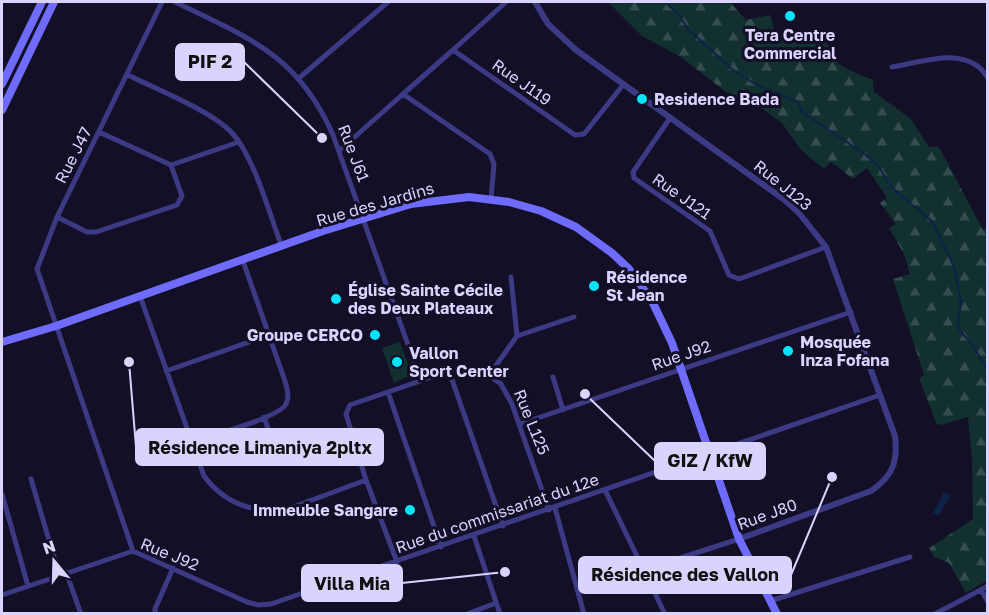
<svg xmlns="http://www.w3.org/2000/svg" width="989" height="615" font-family="'Golos Text',sans-serif">
  <style>
    .forest { fill: url(#forest-firs) }
    .pitch { fill: #12302f }
    .water { fill: #0c2248 }
    .lines { fill: none; stroke-linecap: round; stroke-linejoin: round }
    .stream { stroke: #0c2248; stroke-width: 2 }
    .minor { stroke: #3d3a85; stroke-width: 5 }
    .tertiary { stroke: #3d3a85; stroke-width: 6 }
    .secondary { stroke: #6f6bff; stroke-width: 8 }
    .poi-dot { fill: #00e5ff; stroke: #130f26; stroke-width: 2 }
    .labels { text-anchor: middle; dominant-baseline: central; stroke-width: 6; stroke-linejoin: round; paint-order: stroke }
    .poi-label { font-size: 16px; font-weight: bold; fill: #d9d4ff; stroke: #130f26; text-anchor: start }
    .street-label { font-size: 16px; fill: #d9d4ff; stroke: #130f26 }
    .leader { fill: none; stroke: #d9d4ff; stroke-width: 2 }
    .callout-dot { fill: #d9d4ff; stroke: #130f26; stroke-width: 2 }
    .callout { fill: #d9d4ff; stroke: #d9d4ff; stroke-width: 2 }
    .callout-label { font-size: 18px; text-anchor: middle; font-weight: bold; fill: #111 }
  </style>
  <defs>
    <pattern id="forest-firs" width="22" height="20" patternUnits="userSpaceOnUse" patternTransform="scale(1.5)"><rect width="22" height="20" fill="#12302f"/><path d="M5 1l3.5 6h-7zM16 11l3.5 6h-7z" fill="#344d4e"/></pattern>
  </defs>
  <rect width="100%" height="100%" fill="#130f26"/>
  <path class="forest" d="M608 2H730L746 20 770 15 776 37 825 38C834 68 845 68 873 80L874 92 911 119 929 147H939L983 230 987 228 988 580 966 593 949 563 934 557 929 548 973 519 972 459 968 417 941 425 936 423 919 378 924 375 893 279 910 274 904 254 889 228 896 224 880 203 887 198 867 168 853 179 831 162 824 169 801 150 782 123 756 104 726 92 681 57 642 36Z"/>
  <path class="pitch" d="M400 342 412 375 394 383 382 348Z"/>
  <path class="water" d="M944 492 950 496 939 516 933 513Z"/>
  <g class="lines">
    <path class="stream" d="M665 2 679 15 688 29 733 70 757 85 798 102 802 112 866 155 880 168 888 183 901 196 932 221 955 269 961 303 958 322 960 331 972 344 988 371"/>
    <path class="minor" d="M175 2C249 38 298 55 333 135L421 381
      M506 2 453 50 575 135 584 134 623 85
      M892 67C923 62 968 44 988 78
      M128 75C156 89 212 111 232 133 254 156 270 216 282 247
      M299 78 388 2
      M403 94 453 50
      M670 118 633 172 634 178 710 231 729 275 739 279 826 247
      M99 132 171 165 239 142
      M339 151 403 94 490 154 494 164 491 199
      M57 217 87 232H96L177 205 182 196 171 165
      M511 277 517 336
      M140 296 204 476C224 503 251 513 285 510L366 480
      M166 371 269 335
      M449 371 503 526
      M489 375 517 336 574 317
      M553 377 563 410
      M388 392 441 547
      M264 417 276 452
      M520 424 851 312
      M192 442C209 436 279 418 286 404 290 396 287 389 285 381L243 261
      M31 479 59 574
      M605 490 665 614
      M2 494 28 586
      M555 508 584 614
      M474 536 500 614
      M133 551 37 269 57 217 162 2
      M397 562 366 480 346 414 350 405 455 369 484 372 501 384 512 404 549 510
      M643 570 739 539
      M66 572 81 614
      M981 590 988 602
      M2 595 133 551 247 602 258 605 271 604 880 395
      M770 601 910 557
      M155 614V609L173 568
      M467 614 496 603
      M935 614 988 586"/>
    <path class="tertiary" d="M535 2 548 24 576 50 786 201 799 213 826 247 895 436C898 462 893 476 871 491L739 539"/>
    <path class="secondary" d="M2 84 42 2
      M2 110 54 2
      M2 342 56 326 323 231 411 204 469 197 509 202 541 211 576 227 612 253 629 269 652 301 672 343 739 539 777 614"/>
  </g>
  <g class="poi-dot">
    <circle cx="790" cy="16" r="6"/>
    <circle cx="642" cy="99" r="6"/>
    <circle cx="594" cy="286" r="6"/>
    <circle cx="336" cy="299" r="6"/>
    <circle cx="375" cy="335" r="6"/>
    <circle cx="788" cy="351" r="6"/>
    <circle cx="397" cy="362" r="6"/>
    <circle cx="410" cy="510" r="6"/>
  </g>
  <g class="labels">
    <g class="poi-label">
      <text x="790" y="35" text-anchor="middle">Tera Centre<tspan x="790" dy="18">Commercial</tspan></text>
      <text x="654" y="99">Residence Bada</text>
      <text x="606" y="277">Résidence<tspan x="606" dy="18">St Jean</tspan></text>
      <text x="348" y="290">Église Sainte Cécile<tspan x="348" dy="18">des Deux Plateaux</tspan></text>
      <text x="363" y="335" text-anchor="end">Groupe CERCO</text>
      <text x="800" y="342">Mosquée<tspan x="800" dy="18">Inza Fofana</tspan></text>
      <text x="409" y="353">Vallon<tspan x="409" dy="18">Sport Center</tspan></text>
      <text x="398" y="510" text-anchor="end">Immeuble Sangare</text>
    </g>
    <g class="street-label">
      <text transform="translate(522 82) rotate(35)">Rue J119</text>
      <text transform="translate(354 153) rotate(69)">Rue J61</text>
      <text transform="translate(73 155) rotate(-63)">Rue J47</text>
      <text transform="translate(783 185) rotate(39)">Rue J123</text>
      <text transform="translate(682 196) rotate(35)">Rue J121</text>
      <text transform="translate(375 204) rotate(-16)">Rue des Jardins</text>
      <text transform="translate(681 355) rotate(-19)">Rue J92</text>
      <text transform="translate(532 422) rotate(68)">Rue L125</text>
      <text transform="translate(497 513) rotate(-19)">Rue du commissariat du 12e</text>
      <text transform="translate(767 514) rotate(-20)">Rue J80</text>
      <text transform="translate(170 554) rotate(22)">Rue J92</text>
    </g>
  </g>
  <path class="leader" d="M322 138L244 62M129 362L136 447M585 394L655 461M832 477L791 575M505 572L402 583"/>
  <g class="callout-dot">
    <circle cx="322" cy="138" r="6"/>
    <circle cx="129" cy="362" r="6"/>
    <circle cx="585" cy="394" r="6"/>
    <circle cx="832" cy="477" r="6"/>
    <circle cx="505" cy="572" r="6"/>
  </g>
  <g class="callout">
    <rect x="176" y="44" width="68" height="36" rx="6"/>
    <rect x="136" y="429" width="247" height="36" rx="6"/>
    <rect x="655" y="443" width="110" height="36" rx="6"/>
    <rect x="579" y="557" width="212" height="36" rx="6"/>
    <rect x="302" y="565" width="100" height="36" rx="6"/>
  </g>
  <g class="callout-label">
    <text x="210" y="68">PIF 2</text>
    <text x="260" y="454">Résidence Limaniya 2pltx</text>
    <text x="710" y="467">GIZ / KfW</text>
    <text x="685" y="581">Résidence des Vallon</text>
    <text x="352" y="590">Villa Mia</text>
  </g>
  <rect width="989" height="615" fill="none" stroke="#d9d4ff" stroke-width="6"/>
  <g transform="translate(54 561) rotate(341)" stroke="#130f26" stroke-width="4.5" paint-order="stroke">
  <path d="M0-4.5L10 22L0 15L-10 22Z" fill="#d9d4ff"/>
  <text y="-9" font-size="16" font-weight="bold" text-anchor="middle" fill="#d9d4ff">N</text>
  </g>
</svg>
